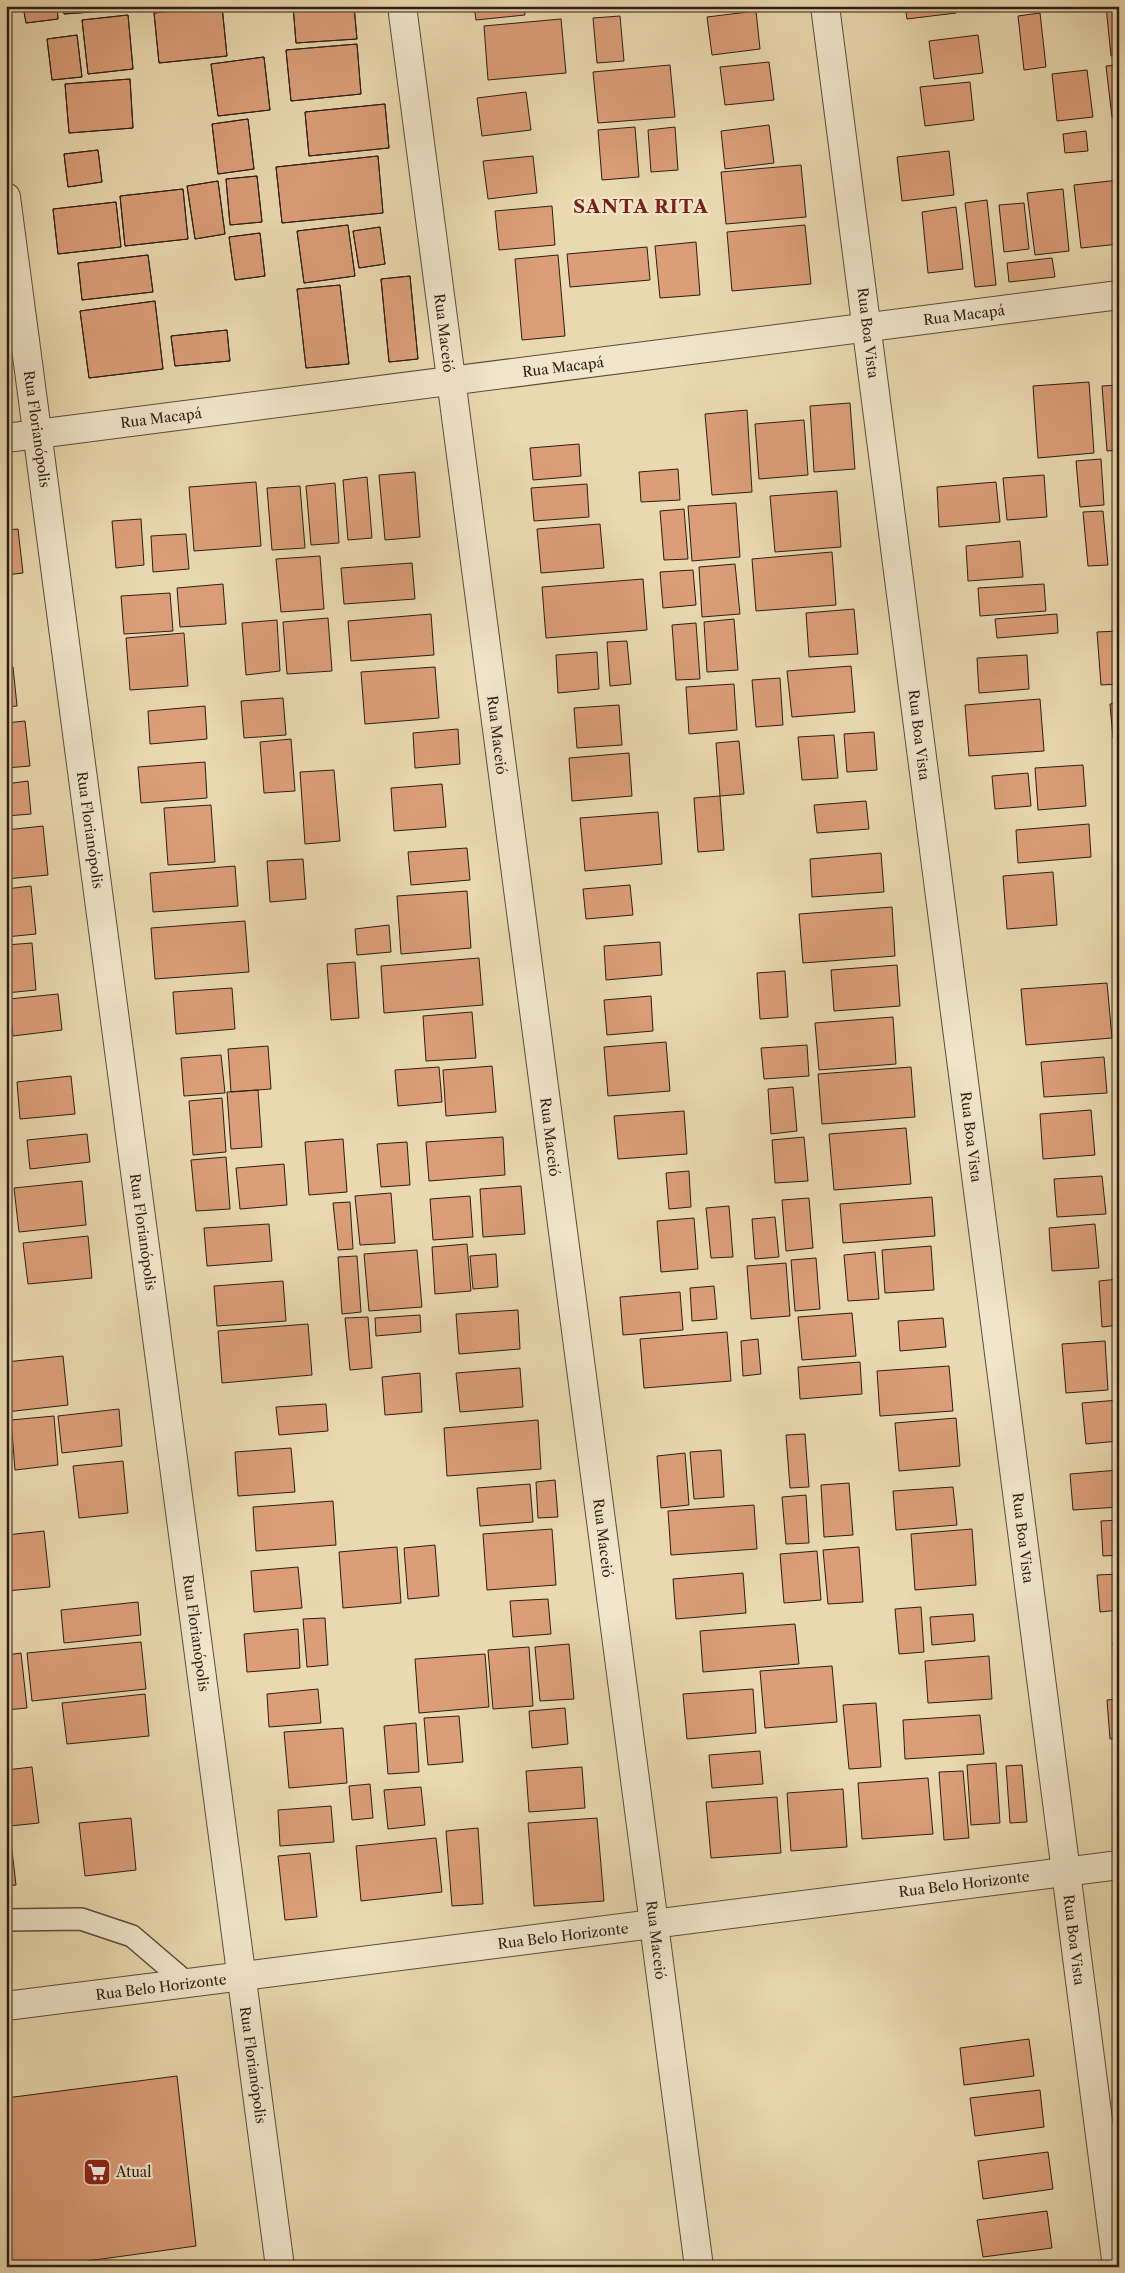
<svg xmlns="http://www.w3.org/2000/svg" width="1125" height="2273" font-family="'Libre Caslon Text',serif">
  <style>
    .building { fill: #db9e79; stroke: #2d1d15 }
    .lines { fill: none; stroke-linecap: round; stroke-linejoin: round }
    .service-casing { stroke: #5c4c3c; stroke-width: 24 }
    .minor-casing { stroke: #5c4c3c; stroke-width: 30 }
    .tertiary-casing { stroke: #5c4c3c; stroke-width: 30 }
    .service { stroke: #f1e6cb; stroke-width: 21 }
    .minor { stroke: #f1e6cb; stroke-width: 28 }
    .tertiary { stroke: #f1e6cb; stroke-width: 28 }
    .labels { text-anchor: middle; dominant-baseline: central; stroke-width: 4.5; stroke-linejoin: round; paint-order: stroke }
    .street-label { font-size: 14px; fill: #2d1d15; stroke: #f1e6cb }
    .poi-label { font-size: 14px; fill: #2d1d15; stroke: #f1e6cb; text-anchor: start }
    .district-label { font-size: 19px; font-weight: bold; letter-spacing: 1px; fill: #7a1f14; stroke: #f1e6cb }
  </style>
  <rect width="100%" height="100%" fill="#ead9af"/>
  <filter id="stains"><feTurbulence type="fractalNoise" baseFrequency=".004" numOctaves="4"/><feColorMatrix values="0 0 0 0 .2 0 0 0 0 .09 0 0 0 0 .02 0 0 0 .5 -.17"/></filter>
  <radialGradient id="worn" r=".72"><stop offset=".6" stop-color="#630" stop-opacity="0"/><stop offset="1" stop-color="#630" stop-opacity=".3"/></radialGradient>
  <path class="building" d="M23 6H57L58 19 26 23Z
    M23 6H57L58 19 26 23Z
    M63 6H147V8L64 14Z
    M63 6H147V8L64 14Z
    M222 6 227 56 159 63 154 13Z
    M222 6 227 56 159 63 154 13Z
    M293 6H354L357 39 296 43Z
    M293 6H354L357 39 296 43Z
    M474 6H524L525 15 476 20Z
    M624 6H639V8L625 9Z
    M905 6H955L956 13 907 19Z
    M1014 6H1040V8L1014 11Z
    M1106 6H1119V55L1111 56Z
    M756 11 760 49 712 55 707 17Z
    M1040 13 1046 67 1024 70 1018 16Z
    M128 15 133 69 88 74 82 20Z
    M128 15 133 69 88 74 82 20Z
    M620 16 624 61 597 63 593 18Z
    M561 19 566 73 488 80 484 26Z
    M77 35 82 77 52 80 47 39Z
    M77 35 82 77 52 80 47 39Z
    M978 35 983 73 934 79 929 41Z
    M357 44 361 94 291 101 286 50Z
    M357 44 361 94 291 101 286 50Z
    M264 57 270 110 218 116 211 64Z
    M264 57 270 110 218 116 211 64Z
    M769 62 774 100 725 105 720 67Z
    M670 65 675 117 598 123 593 72Z
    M1119 65V116L1112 117 1106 66Z
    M1087 70 1093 117 1057 121 1052 74Z
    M130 79 133 128 69 133 65 84Z
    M130 79 133 128 69 133 65 84Z
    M970 82 974 120 925 126 920 87Z
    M526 92 531 130 482 136 477 98Z
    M385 104 389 148 309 156 305 112Z
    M385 104 389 148 309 156 305 112Z
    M248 119 254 169 218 174 212 124Z
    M248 119 254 169 218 174 212 124Z
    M769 125 774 163 725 169 721 131Z
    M635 127 639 177 602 180 598 130Z
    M675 127 678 170 651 172 648 130Z
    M1086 131 1088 151 1065 153 1063 134Z
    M98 150 102 182 68 187 64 154Z
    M98 150 102 182 68 187 64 154Z
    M949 151 954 195 902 201 897 157Z
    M378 156 383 213 282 223 276 167Z
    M378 156 383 213 282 223 276 167Z
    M533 156 537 193 488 199 483 161Z
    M801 165 806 217 726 224 721 172Z
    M257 176 262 222 230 225 226 179Z
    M257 176 262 222 230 225 226 179Z
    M1119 180V244L1081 248 1074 185Z
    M218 181 225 234 195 239 187 186Z
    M218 181 225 234 195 239 187 186Z
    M183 189 188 239 125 246 120 196Z
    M183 189 188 239 125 246 120 196Z
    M1063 189 1069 251 1035 255 1027 193Z
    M987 200 996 285 975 287 965 203Z
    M116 202 121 247 58 254 53 209Z
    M116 202 121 247 58 254 53 209Z
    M1024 203 1029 249 1004 252 999 205Z
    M552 206 555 245 499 250 495 211Z
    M956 207 963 269 928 273 922 212Z
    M348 225 355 276 304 283 297 231Z
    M348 225 355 276 304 283 297 231Z
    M805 225 811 284 732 291 727 232Z
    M380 227 385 264 359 268 353 231Z
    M380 227 385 264 359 268 353 231Z
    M260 233 265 276 235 280 229 237Z
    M260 233 265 276 235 280 229 237Z
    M696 242 700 295 660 298 655 246Z
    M647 247 650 280 570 287 567 254Z
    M148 255 153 292 82 300 78 263Z
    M148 255 153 292 82 300 78 263Z
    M558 255 565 336 522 340 515 259Z
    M1052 258 1055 277 1009 282 1007 263Z
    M410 276 418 359 389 362 381 279Z
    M410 276 418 359 389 362 381 279Z
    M340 285 349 364 306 368 297 289Z
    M340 285 349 364 306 368 297 289Z
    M155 301 163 369 89 378 80 311Z
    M155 301 163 369 89 378 80 311Z
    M227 330 230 361 175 366 171 336Z
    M227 330 230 361 175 366 171 336Z
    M1089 382 1094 453 1038 458 1033 386Z
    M1119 385V450L1107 451 1102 386Z
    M850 403 855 469 814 472 810 406Z
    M747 410 752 492 712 495 705 414Z
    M804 420 808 475 759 479 755 424Z
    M579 444 581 476 533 480 530 448Z
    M1101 459 1104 505 1080 507 1076 461Z
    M678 469 680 500 641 502 639 472Z
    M415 472 420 537 385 540 379 475Z
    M1044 475 1047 517 1007 520 1003 478Z
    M367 477 372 538 348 540 343 480Z
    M256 482 261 546 194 551 189 487Z
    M996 482 1000 522 939 527 937 487Z
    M335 483 339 543 311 545 306 486Z
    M587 484 589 517 534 521 531 488Z
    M300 486 305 548 272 550 267 488Z
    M837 491 841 547 775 552 770 496Z
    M736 503 740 557 692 561 688 506Z
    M684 509 688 559 664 560 660 511Z
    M1103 511 1108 565 1088 566 1083 512Z
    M141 519 144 565 116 568 112 521Z
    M600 524 604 568 541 573 537 529Z
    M18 529 23 573 6 575V530Z
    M186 534 189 569 153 572 151 536Z
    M1020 541 1023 577 968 581 966 546Z
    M832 552 836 605 756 611 752 559Z
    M320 556 324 609 281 612 276 559Z
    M412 563 415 599 344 604 341 568Z
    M735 564 740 614 702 617 699 567Z
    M693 570 696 605 663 608 660 572Z
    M643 579 647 630 546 638 542 587Z
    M223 584 226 624 180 627 177 588Z
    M1044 584 1046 611 980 616 978 588Z
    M170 593 173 631 124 634 121 596Z
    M854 609 858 654 809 657 806 613Z
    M431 614 434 655 351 661 348 621Z
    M1057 614 1058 633 997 638 995 619Z
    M328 618 332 671 287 674 283 622Z
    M734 619 738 670 707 672 704 622Z
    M277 620 280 671 246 675 242 623Z
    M696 623 700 679 676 680 672 625Z
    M1119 631V684L1101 685 1097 632Z
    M184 633 188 686 130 690 126 638Z
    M627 641 631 684 610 686 607 642Z
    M597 652 599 689 558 693 556 655Z
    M1027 655 1029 689 979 693 977 658Z
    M851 666 855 712 792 717 787 671Z
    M13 667 17 706 6 707V668Z
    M435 667 439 718 365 724 361 672Z
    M780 678 783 725 756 727 752 680Z
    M734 684 737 730 689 734 686 687Z
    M283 698 286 735 244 738 241 701Z
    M1040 699 1044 751 969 756 965 705Z
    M1119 703V738H1113L1110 704Z
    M619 705 622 745 577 748 574 708Z
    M205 706 207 739 150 744 148 711Z
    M25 721 30 766 6 768V723Z
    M458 729 460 764 415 768 413 733Z
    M874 732 877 770 847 772 844 734Z
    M834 735 838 778 802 780 798 737Z
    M291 739 295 791 264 793 260 742Z
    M739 741 744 794 720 796 716 743Z
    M629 753 632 796 572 801 569 758Z
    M205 762 207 798 141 803 138 767Z
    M1083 765 1086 806 1038 810 1035 768Z
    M334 770 340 841 305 844 300 772Z
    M1028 773 1031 806 995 809 992 776Z
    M28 781 31 814 6 816V784Z
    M442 784 446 827 394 831 391 788Z
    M720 796 724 850 698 852 694 798Z
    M866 801 869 829 817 833 814 805Z
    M211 805 215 862 168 865 164 808Z
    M658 812 662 864 585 871 580 818Z
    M1089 824 1091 857 1018 863 1016 830Z
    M43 826 48 875 6 879V830Z
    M467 848 470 880 411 885 408 852Z
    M881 853 884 892 812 897 810 859Z
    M303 859 306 899 270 902 267 861Z
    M235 866 238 906 153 912 150 873Z
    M1053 872 1057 925 1007 929 1003 876Z
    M630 885 633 915 586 919 583 889Z
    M31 886 36 934 6 937V889Z
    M467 891 471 948 401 954 397 896Z
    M892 907 895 956 803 963 799 914Z
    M245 921 249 972 155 979 151 928Z
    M389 925 391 952 357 955 355 929Z
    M660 942 662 975 606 980 604 946Z
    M32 943 36 990 6 993V945Z
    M479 958 483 1005 384 1013 381 966Z
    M355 962 359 1018 331 1020 327 964Z
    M897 965 900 1006 834 1011 831 970Z
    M785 971 788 1017 760 1019 757 973Z
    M1107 983 1112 1038 1026 1045 1021 989Z
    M232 988 235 1029 176 1034 173 992Z
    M58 994 62 1030 13 1036 9 999Z
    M651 996 653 1031 607 1035 604 1000Z
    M472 1012 476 1058 426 1061 423 1016Z
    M893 1017 896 1064 819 1070 815 1023Z
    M666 1042 670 1091 608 1096 604 1047Z
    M807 1045 809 1076 764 1079 761 1048Z
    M268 1046 271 1089 231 1092 228 1049Z
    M221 1055 225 1093 184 1096 181 1058Z
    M1104 1057 1107 1093 1044 1097 1041 1062Z
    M492 1066 496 1112 446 1116 443 1070Z
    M439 1067 442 1102 398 1106 395 1070Z
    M911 1067 915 1117 822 1124 818 1074Z
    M71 1076 75 1114 20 1119 17 1082Z
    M793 1087 797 1131 771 1134 768 1089Z
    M258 1090 262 1147 231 1149 227 1092Z
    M222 1098 226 1152 193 1155 189 1101Z
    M1091 1110 1095 1155 1043 1159 1040 1114Z
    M684 1111 687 1154 618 1159 614 1116Z
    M906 1128 911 1184 834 1190 829 1134Z
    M87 1134 90 1162 30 1169 27 1140Z
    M503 1137 505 1175 429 1181 426 1142Z
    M804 1137 808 1181 775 1183 772 1140Z
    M343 1139 347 1192 309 1195 305 1142Z
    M407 1142 410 1185 381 1187 377 1144Z
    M226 1157 230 1209 196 1211 191 1160Z
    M284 1164 287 1205 240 1209 236 1168Z
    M689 1171 691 1207 669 1209 666 1173Z
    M1102 1176 1106 1214 1057 1217 1054 1179Z
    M82 1181 86 1225 19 1232 14 1188Z
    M521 1186 525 1234 483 1237 480 1189Z
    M391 1193 395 1243 360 1245 355 1196Z
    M470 1196 473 1237 433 1240 430 1199Z
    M932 1197 935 1236 843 1243 840 1204Z
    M809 1198 813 1248 786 1251 782 1200Z
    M350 1202 353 1249 338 1250 333 1203Z
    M729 1206 733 1257 711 1258 706 1208Z
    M775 1217 779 1257 755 1259 752 1219Z
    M694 1218 698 1269 661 1272 657 1221Z
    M269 1224 272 1261 207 1266 204 1228Z
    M1095 1224 1099 1268 1052 1271 1049 1228Z
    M88 1236 92 1278 28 1284 23 1243Z
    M467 1244 471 1291 435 1294 432 1247Z
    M931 1246 934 1290 885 1293 882 1250Z
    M417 1250 422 1307 369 1311 364 1254Z
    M875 1252 879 1299 848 1301 844 1255Z
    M496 1254 498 1287 473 1289 470 1256Z
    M357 1256 361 1312 342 1314 338 1257Z
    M816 1258 820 1309 795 1311 791 1260Z
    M786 1263 790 1316 751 1319 747 1266Z
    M1119 1279V1325L1102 1327 1099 1281Z
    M283 1281 286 1321 217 1326 214 1286Z
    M714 1286 717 1319 692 1321 690 1288Z
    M680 1292 683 1330 623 1335 620 1297Z
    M518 1310 520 1349 459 1354 456 1314Z
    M852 1313 856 1356 802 1360 798 1317Z
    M420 1315 421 1332 376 1336 375 1318Z
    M368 1317 372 1368 350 1370 345 1318Z
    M943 1318 946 1347 900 1351 898 1321Z
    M308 1324 312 1375 222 1383 218 1331Z
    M727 1332 731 1381 644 1388 640 1339Z
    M758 1339 761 1374 743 1376 741 1341Z
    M1105 1341 1108 1390 1066 1393 1062 1344Z
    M63 1356 68 1405 6 1412V1362Z
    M860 1362 862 1394 800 1399 798 1367Z
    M949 1366 953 1411 880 1416 877 1371Z
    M520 1368 523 1407 460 1412 456 1373Z
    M420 1373 422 1412 385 1415 382 1377Z
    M1119 1400V1441L1086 1444 1082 1403Z
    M326 1404 328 1431 279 1435 276 1407Z
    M119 1409 122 1446 62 1453 58 1416Z
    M54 1416 58 1465 15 1470 11 1420Z
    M956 1418 960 1466 899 1471 895 1423Z
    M538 1420 541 1469 447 1476 444 1428Z
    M805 1434 809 1487 790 1488 786 1435Z
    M291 1448 295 1492 238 1496 235 1452Z
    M721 1450 724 1497 694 1499 690 1452Z
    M685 1453 689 1505 661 1508 657 1456Z
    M123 1461 128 1513 79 1518 73 1466Z
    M1119 1470V1507L1073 1510 1070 1474Z
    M555 1480 558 1517 538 1518 536 1482Z
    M849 1483 853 1535 824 1537 821 1485Z
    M530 1484 533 1522 480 1526 477 1488Z
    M953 1487 957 1525 896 1530 893 1491Z
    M806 1495 809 1543 786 1544 782 1497Z
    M333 1501 336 1545 256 1551 253 1507Z
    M754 1505 757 1549 671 1555 668 1511Z
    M1119 1520V1555L1103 1556 1101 1521Z
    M552 1529 556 1585 487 1590 483 1534Z
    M972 1529 976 1585 915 1590 911 1534Z
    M44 1531 50 1587 6 1591V1535Z
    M435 1545 439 1596 408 1599 404 1548Z
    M397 1547 401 1603 343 1608 339 1552Z
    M859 1547 863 1602 828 1604 823 1550Z
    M817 1551 821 1600 784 1603 780 1554Z
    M298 1567 302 1608 254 1612 251 1571Z
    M743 1573 746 1613 676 1619 673 1579Z
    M1119 1574V1610L1100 1612 1097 1575Z
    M548 1599 551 1634 513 1637 510 1601Z
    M138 1602 141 1635 64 1643 61 1610Z
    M921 1607 924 1652 899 1654 895 1609Z
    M973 1614 975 1641 932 1645 930 1617Z
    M325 1618 328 1665 307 1667 303 1619Z
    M795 1624 799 1664 703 1672 700 1631Z
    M298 1629 300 1668 247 1672 244 1634Z
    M141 1642 146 1689 32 1701 27 1653Z
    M1113 1642H1119V1684L1116 1685Z
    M569 1644 574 1699 540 1701 535 1647Z
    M529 1647 533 1706 493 1709 488 1650Z
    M21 1653 27 1708 6 1710V1655Z
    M485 1654 489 1707 419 1713 415 1659Z
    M989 1656 992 1699 928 1703 925 1661Z
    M832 1666 837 1722 765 1728 760 1671Z
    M318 1689 321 1723 269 1727 267 1694Z
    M753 1689 756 1733 687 1739 683 1694Z
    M145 1694 149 1736 67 1744 62 1703Z
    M1119 1699V1738L1110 1739 1107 1700Z
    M876 1703 881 1767 849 1769 843 1705Z
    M565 1708 568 1744 532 1748 529 1711Z
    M980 1715 984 1754 905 1759 903 1720Z
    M459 1716 463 1762 428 1765 424 1718Z
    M416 1723 419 1772 388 1774 384 1726Z
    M343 1728 347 1783 289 1788 284 1732Z
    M760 1751 763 1784 712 1788 709 1755Z
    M996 1763 1000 1823 971 1825 967 1765Z
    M1022 1765 1027 1822 1010 1823 1006 1766Z
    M32 1767 39 1823 10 1826 6 1770Z
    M582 1767 585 1808 529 1812 526 1771Z
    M963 1771 969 1838 944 1840 939 1772Z
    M928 1778 933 1834 862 1839 858 1783Z
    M370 1784 373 1818 352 1820 349 1786Z
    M421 1787 425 1825 388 1829 384 1790Z
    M843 1789 847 1847 791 1851 787 1793Z
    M777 1797 781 1853 711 1858 706 1802Z
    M331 1806 334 1842 280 1846 278 1810Z
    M131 1818 136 1870 85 1876 79 1823Z
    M597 1818 604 1901 534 1906 528 1823Z
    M478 1828 483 1904 452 1906 446 1831Z
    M6 1833H10L16 1885 6 1886Z
    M436 1838 442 1892 361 1901 356 1846Z
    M310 1853 317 1917 285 1920 278 1856Z
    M1029 2039 1034 2076 964 2085 960 2048Z
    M177 2076 196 2246 44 2267H6V2098Z
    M1040 2090 1044 2127 975 2136 970 2098Z
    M1048 2152 1053 2189 983 2199 978 2161Z
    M1047 2211 1052 2248 983 2257 977 2220Z"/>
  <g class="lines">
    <g class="service-casing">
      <path id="service" d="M6 1920 81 1919 132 1936 187 1983"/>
    </g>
    <g class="minor-casing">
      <path id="minor" d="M402 6 699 2267
        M825 6 1117 2267
        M6 197 280 2267
        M6 438 1119 295"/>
    </g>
    <g class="tertiary-casing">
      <path id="tertiary" d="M6 2006 1119 1865"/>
    </g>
    <use href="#service" class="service"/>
    <use href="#minor" class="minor"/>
    <use href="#tertiary" class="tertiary"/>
  </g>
  <defs>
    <g id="supermarket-square" transform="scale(1.4375)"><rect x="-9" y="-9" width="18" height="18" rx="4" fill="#8f2418" stroke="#f1e6cb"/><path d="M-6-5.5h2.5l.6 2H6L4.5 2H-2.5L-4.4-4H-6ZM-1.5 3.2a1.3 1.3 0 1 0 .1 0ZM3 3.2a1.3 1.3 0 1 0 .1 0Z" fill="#fff"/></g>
  </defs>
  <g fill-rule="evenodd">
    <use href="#supermarket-square" x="97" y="2172"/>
  </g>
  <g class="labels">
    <g class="street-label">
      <text transform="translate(964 315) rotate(-7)">Rua Macapá</text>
      <text transform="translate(444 333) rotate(83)">Rua Maceió</text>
      <text transform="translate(868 333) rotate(83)">Rua Boa Vista</text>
      <text transform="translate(563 367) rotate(-7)">Rua Macapá</text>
      <text transform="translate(161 418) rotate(-7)">Rua Macapá</text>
      <text transform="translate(37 429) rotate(82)">Rua Florianópolis</text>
      <text transform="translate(497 735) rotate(83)">Rua Maceió</text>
      <text transform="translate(919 735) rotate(83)">Rua Boa Vista</text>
      <text transform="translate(90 830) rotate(82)">Rua Florianópolis</text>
      <text transform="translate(550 1137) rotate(83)">Rua Maceió</text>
      <text transform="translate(971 1137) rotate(83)">Rua Boa Vista</text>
      <text transform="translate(143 1232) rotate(82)">Rua Florianópolis</text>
      <text transform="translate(603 1538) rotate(83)">Rua Maceió</text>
      <text transform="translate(1023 1538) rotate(83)">Rua Boa Vista</text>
      <text transform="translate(196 1633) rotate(82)">Rua Florianópolis</text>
      <text transform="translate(964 1884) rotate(-7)">Rua Belo Horizonte</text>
      <text transform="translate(563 1936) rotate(-7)">Rua Belo Horizonte</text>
      <text transform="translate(656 1940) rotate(83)">Rua Maceió</text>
      <text transform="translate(1074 1940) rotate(83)">Rua Boa Vista</text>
      <text transform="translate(161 1987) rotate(-7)">Rua Belo Horizonte</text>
      <text transform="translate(253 2065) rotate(82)">Rua Florianópolis</text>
    </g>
    <g class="poi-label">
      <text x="116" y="2172">Atual</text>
    </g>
    <g class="district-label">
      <text x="641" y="206">SANTA RITA</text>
    </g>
  </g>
  <rect width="1125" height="2273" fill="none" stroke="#ead9af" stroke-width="25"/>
  <rect x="8" y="8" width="1110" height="2258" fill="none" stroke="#2d1d15" stroke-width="2.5"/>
  <rect x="12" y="12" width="1100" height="2248" fill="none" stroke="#2d1d15"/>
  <rect width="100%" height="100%" filter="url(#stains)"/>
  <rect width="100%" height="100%" fill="url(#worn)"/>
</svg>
